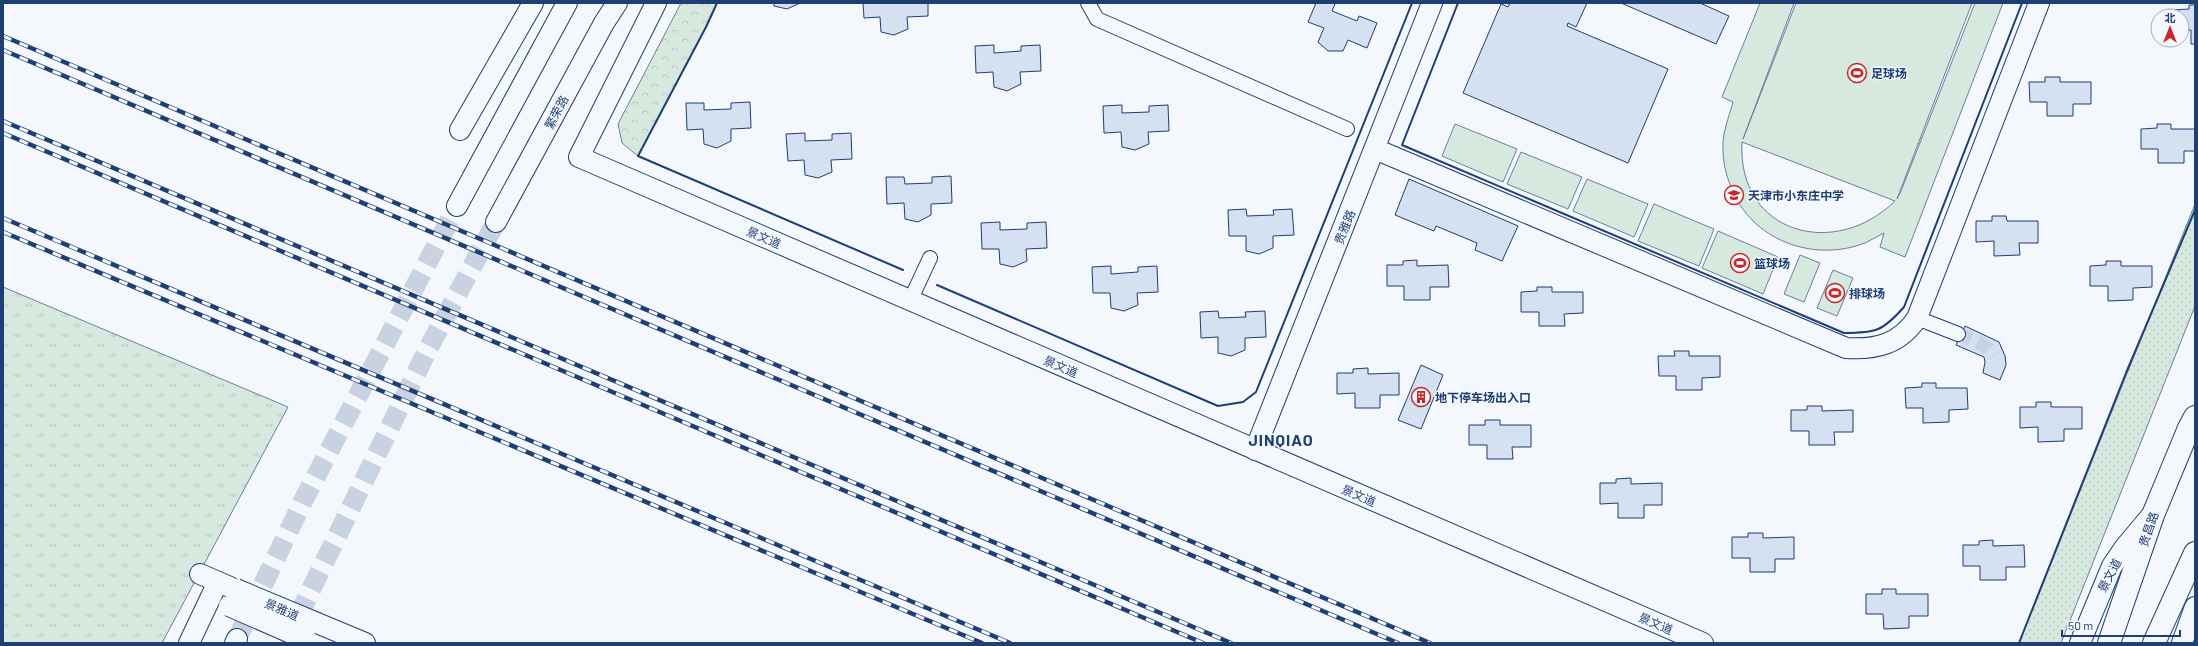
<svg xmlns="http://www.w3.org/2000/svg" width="2198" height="646" font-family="Barlow,'Noto Sans SC',sans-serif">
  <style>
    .grass { fill: url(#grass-tufts); stroke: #687fa3 }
    .forest { fill: url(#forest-crowns); stroke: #687fa3 }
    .garden { fill: url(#garden-dots); stroke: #687fa3 }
    .pitch { fill: #d7e8df; stroke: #687fa3; fill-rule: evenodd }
    .building { fill: #d5e0f0; stroke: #1d3f73 }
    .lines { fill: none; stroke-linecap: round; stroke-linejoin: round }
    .street-tunnel { stroke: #c9d2e0; stroke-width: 14; stroke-dasharray: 14 7; stroke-linecap: butt }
    .secondary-tunnel { stroke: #c9d2e0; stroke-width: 20; stroke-dasharray: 20 10; stroke-linecap: butt }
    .street-casing { stroke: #1d3f73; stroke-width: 16 }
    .secondary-casing { stroke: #1d3f73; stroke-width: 22 }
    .primary-casing { stroke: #1d3f73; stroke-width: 24 }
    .street { stroke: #f4f7fb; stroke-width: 14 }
    .secondary { stroke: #f4f7fb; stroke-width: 20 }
    .primary { stroke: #f4f7fb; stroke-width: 22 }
    .rail-casing { stroke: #1d3f73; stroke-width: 4.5 }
    .rail { stroke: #f4f7fb; stroke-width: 3; stroke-dasharray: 9; stroke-linecap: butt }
    .secondary-bridge-casing { stroke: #1d3f73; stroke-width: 22; stroke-linecap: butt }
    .secondary-bridge { stroke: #f4f7fb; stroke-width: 20 }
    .wall { stroke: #1d3f73; stroke-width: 2 }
    .labels { text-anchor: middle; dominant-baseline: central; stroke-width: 3; stroke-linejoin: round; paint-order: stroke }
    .poi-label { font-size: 12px; font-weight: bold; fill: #1d3f73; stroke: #f4f7fb; text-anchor: start }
    .street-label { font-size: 12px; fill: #1d3f73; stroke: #f4f7fb }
    .district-label { font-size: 16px; font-weight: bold; letter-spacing: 1px; fill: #1d3f73; stroke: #f4f7fb }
  </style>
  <defs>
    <pattern id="grass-tufts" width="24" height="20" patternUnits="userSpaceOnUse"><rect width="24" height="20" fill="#d7e8df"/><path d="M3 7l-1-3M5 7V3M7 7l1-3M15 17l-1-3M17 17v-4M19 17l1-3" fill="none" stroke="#b8c8c3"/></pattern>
    <pattern id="forest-crowns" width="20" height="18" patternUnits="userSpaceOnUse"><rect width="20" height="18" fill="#d7e8df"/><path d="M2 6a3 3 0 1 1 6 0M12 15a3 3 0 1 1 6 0" fill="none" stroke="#b8c8c3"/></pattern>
    <pattern id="garden-dots" width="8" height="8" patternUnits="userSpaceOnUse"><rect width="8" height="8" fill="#d7e8df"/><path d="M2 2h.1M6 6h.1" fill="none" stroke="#b8c8c3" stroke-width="1.8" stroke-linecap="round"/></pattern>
  </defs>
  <rect width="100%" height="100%" fill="#f4f7fb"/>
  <path class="grass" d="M3 287 288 407 162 643H3Z"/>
  <path class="forest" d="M681 3H717L706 27 638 156 622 143 618 124Z"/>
  <path class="garden" d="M2195 204V306L2061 643H2019Z"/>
  <path class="pitch" d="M1760 3H1794L1743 139 1796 3H1972L1897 199 1901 191 1975 3H2003L1905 257 1880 247 1884 233C1878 236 1871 240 1865 243 1813 263 1751 240 1731 187 1726 175 1723 162 1723 149 1722 133 1729 117 1733 102L1722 97ZM1742 142 1895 201C1835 260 1737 234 1742 142Z
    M1455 124 1517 149 1503 182 1442 156Z
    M1521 152 1582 177 1568 209 1507 184Z
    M1587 179 1648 204 1634 237 1573 211Z
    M1654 204 1714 229 1699 266 1638 241Z
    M1718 231 1778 257 1763 294 1702 268Z
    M1800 255 1820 263 1804 302 1784 294Z
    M1833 270 1853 278 1837 316 1817 308Z"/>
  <path class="building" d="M774 3H800L787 9 774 6Z
    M863 3H928V16L907 17 908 29 894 35 881 32 880 17 864 18Z
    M1316 3H1332L1335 4 1332 11 1357 21 1359 16 1377 23 1367 48 1348 40 1343 51H1328L1318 42 1324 28 1308 22Z
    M1510 3H1587L1576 27 1568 23 1567 26 1668 69 1628 163 1463 93 1501 4 1508 7Z
    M1621 3H1700L1729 16 1716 44Z
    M2189 5H2195V44H2191V30H2182V16H2173V10L2189 9Z
    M994 45V53L1021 51V46L1040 45 1041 71 1020 72 1021 84 1007 91 994 87 993 72 976 73 975 46Z
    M2045 77H2060V82H2091V104H2073V116H2047V102H2030L2029 82H2045Z
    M750 102 751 128 731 129V141L717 148 704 144 703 129 687 130 686 103H704V110L731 109V103Z
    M1122 105V113L1149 112V106L1168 105 1169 131 1148 132 1149 144 1135 150 1122 147 1121 132 1104 133 1103 106Z
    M2157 124H2171V129H2195V151H2184V163H2158V149H2141V129L2157 128Z
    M805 133V141L832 140V134L851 133 852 159 831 160 832 172 818 178 805 175 804 160 788 161 786 134Z
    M951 176 952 203 931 204V215L918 222 905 219 904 203 887 204 886 177H904L905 184 932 183V177Z
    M1409 179 1518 226 1502 261 1475 250 1477 243 1436 226 1434 231 1395 215Z
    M1246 209 1247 216 1274 215 1273 210 1292 209 1294 235 1273 236V248L1259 254 1246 251V236H1229L1228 210Z
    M1992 216H2006L2007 221H2038V243H2019L2020 255 1994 256V241L1976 242V221H1992Z
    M1000 222V230L1027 229V223L1046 222 1047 248 1026 249 1027 261 1013 267 1000 264 999 249H982L981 223Z
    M1417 260V266L1448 265 1449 287H1430V300H1404V286H1387V265H1403V261Z
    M2106 261H2121V266H2152V287L2133 288V300L2108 301V286H2090V266L2106 265Z
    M1111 266V274L1138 272V267L1157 266 1158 292 1137 293 1138 305 1124 311 1111 308 1110 293H1093L1092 267Z
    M1537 287H1552V292H1583V313L1564 314 1565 326H1539V312H1521V292L1537 291Z
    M1218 311 1219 318 1246 317 1245 312 1265 311 1266 337 1245 338V350L1231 356 1218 353V337L1201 338 1200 312Z
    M1965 326 1999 342 2005 356 2006 365 2000 380 1983 373 1985 362 1984 357 1956 345Z
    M1674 351H1689V356H1720V377L1702 378V390H1676V376H1659L1658 356H1675Z
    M1421 365 1443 375 1421 429 1398 420Z
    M1368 368V374L1399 373V395H1380V408H1355V393L1337 394V373H1353V369Z
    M1922 383H1936V388H1967L1968 409 1949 410V422L1923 423V408H1906L1905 388 1922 387Z
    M2036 402H2051V407H2082V429H2064V441L2038 442V427L2020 428V407H2036Z
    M1807 406H1822V411L1853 410V432H1834L1835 445H1809V431H1791V410H1807Z
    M1485 420H1500V425H1531V447H1512L1513 459H1487V445H1469V425H1485Z
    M1631 478V484L1662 483V505H1644V518H1618V503L1600 504V483H1616V479Z
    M1748 533H1763V538L1794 537V559H1775V572H1750V558H1732V537H1748Z
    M1993 540V546L2024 545 2025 567H2006V580H1980V566H1963V545H1979V541Z
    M1882 589H1896V594H1928V616H1909V628L1884 629 1883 614H1866V594H1882Z"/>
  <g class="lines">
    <path class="street-tunnel" d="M1958 334C1971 339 1986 343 1994 356"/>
    <path class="secondary-tunnel" d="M237 639 304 499 457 206
      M285 643 428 349 496 222"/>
    <g class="street-casing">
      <path id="street" d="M1088 3 1097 19 1347 129
        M910 301 930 258
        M1917 318 1958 334"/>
    </g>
    <g class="secondary-casing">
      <path id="secondary" d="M656 3 579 157 1703 643
        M460 130 533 3
        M1375 149 1846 348C1876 350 1900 344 1917 318L2039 3
        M457 206 567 3
        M496 222 604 23 617 3
        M1255 450 1432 3
        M200 574 230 587
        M317 623 365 643
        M189 643 218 582
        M235 643 237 639
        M2080 643 2112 566 2125 547 2151 516
        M2182 643 2195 607"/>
    </g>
    <g class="primary-casing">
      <path id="primary" d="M2109 643 2153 515 2189 428 2195 417
        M2154 643 2195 553"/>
    </g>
    <use href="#street" class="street"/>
    <use href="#secondary" class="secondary"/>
    <use href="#primary" class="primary"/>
    <g class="rail-casing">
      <path id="rail" d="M3 36 1430 643
        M3 50 1398 643
        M3 121 1231 643
        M3 133 1203 643
        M3 218 1010 643
        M3 232 982 643"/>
    </g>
    <use href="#rail" class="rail"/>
    <g class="secondary-bridge-casing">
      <path id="secondary-bridge" d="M236 589 317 623
        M229 606 307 640"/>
    </g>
    <use href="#secondary-bridge" class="secondary-bridge"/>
    <path class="wall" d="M717 3 706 27 638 156 903 270
      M1458 3 1402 145 1844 333C1876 333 1883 331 1904 307L2022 3
      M937 285 1218 406 1243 402 1256 392 1412 3
      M2019 643 2126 373 2195 210"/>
  </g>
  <defs>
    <g id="stadium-ring" transform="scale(1)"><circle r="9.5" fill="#f4f7fb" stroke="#c62828" stroke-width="1.5"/><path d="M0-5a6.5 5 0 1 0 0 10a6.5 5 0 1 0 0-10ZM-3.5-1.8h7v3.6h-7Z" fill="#c62828"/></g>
    <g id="school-ring" transform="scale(1)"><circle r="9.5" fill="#f4f7fb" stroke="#c62828" stroke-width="1.5"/><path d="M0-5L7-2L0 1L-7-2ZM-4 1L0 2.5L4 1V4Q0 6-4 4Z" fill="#c62828"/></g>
    <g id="building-ring" transform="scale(1)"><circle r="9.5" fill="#f4f7fb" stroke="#c62828" stroke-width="1.5"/><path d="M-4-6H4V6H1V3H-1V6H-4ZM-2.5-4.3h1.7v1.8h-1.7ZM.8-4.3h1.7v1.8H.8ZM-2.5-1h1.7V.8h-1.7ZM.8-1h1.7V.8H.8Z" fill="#c62828"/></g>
  </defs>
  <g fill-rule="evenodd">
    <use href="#stadium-ring" x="1857" y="73"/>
    <use href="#school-ring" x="1734" y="195"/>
    <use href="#stadium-ring" x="1740" y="263"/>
    <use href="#stadium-ring" x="1835" y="293"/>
    <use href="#building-ring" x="1421" y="397"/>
  </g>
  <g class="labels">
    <g class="poi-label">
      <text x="1871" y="73">足球场</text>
      <text x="1748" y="195">天津市小东庄中学</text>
      <text x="1754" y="263">篮球场</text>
      <text x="1849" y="293">排球场</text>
      <text x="1435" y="397">地下停车场出入口</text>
    </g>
    <g class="street-label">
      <text transform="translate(556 112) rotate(-62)">繁荣路</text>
      <text transform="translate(1344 227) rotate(-68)">贵雅路</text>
      <text transform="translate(764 237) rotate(23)">景文道</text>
      <text transform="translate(1061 366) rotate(23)">景文道</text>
      <text transform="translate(1359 495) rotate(23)">景文道</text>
      <text transform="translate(2148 529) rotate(-71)">贵昌路</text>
      <text transform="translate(2109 575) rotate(-62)">景文道</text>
      <text transform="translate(282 609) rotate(23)">景雅道</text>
      <text transform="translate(1656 623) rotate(23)">景文道</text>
    </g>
    <g class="district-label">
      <text x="1281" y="439">JINQIAO</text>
    </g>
  </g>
  <rect width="2198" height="646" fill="none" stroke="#1d3f73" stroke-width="8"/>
  <g transform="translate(2170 28)"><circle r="19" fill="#f4f7fb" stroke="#9eadc5"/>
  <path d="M0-3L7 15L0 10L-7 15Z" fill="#c62828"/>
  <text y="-6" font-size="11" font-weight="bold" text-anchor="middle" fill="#1d3f73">北</text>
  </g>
  <path d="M2062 630v6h118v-6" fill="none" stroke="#1d3f73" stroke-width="2"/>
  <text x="2068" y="630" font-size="12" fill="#1d3f73" stroke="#f4f7fb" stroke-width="3" paint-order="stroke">50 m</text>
</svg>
